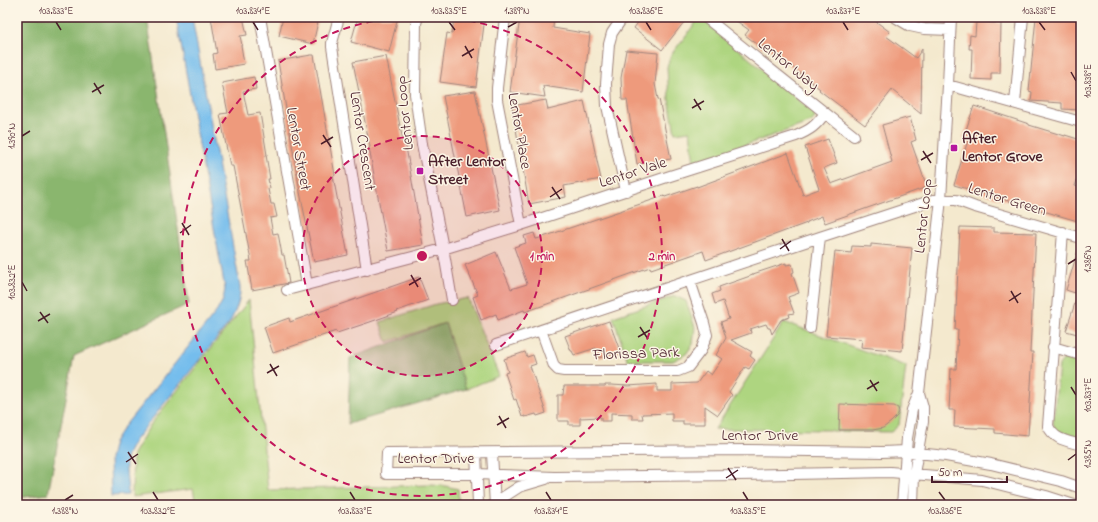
<svg xmlns="http://www.w3.org/2000/svg" width="1098" height="522" font-family="'Indie Flower',sans-serif">
  <style>
    .green { fill: #aed580; stroke: #7c7a56 }
    .forest { fill: #8ab66e; stroke: #6a6a4c }
    .water { fill: #74bded; stroke: #5f6e8c }
    .building { fill: #ee9a7c }
    .lines { fill: none; stroke-linecap: round; stroke-linejoin: round }
    .minor-casing { stroke: #9f847c; stroke-width: 12 }
    .minor { stroke: #fff; stroke-width: 10 }
    .ticks { fill: none; stroke: #4a1f2b; stroke-width: 1.5 }
    .ring { fill: none; stroke: #c2185b; stroke-width: 2; stroke-dasharray: 7 5 }
    .poi-dot { fill: #b5179e; stroke: #fcf5e5; stroke-width: 1.5 }
    .labels { text-anchor: middle; dominant-baseline: central; stroke-width: 3; stroke-linejoin: round; paint-order: stroke }
    .street-label { font-size: 16px; fill: #4a1f2b; stroke: #fcf5e5 }
    .poi-label { font-size: 16px; font-weight: bold; fill: #4a1f2b; stroke: #fcf5e5; text-anchor: start }
    .centre { fill: #c2185b; stroke: #fcf5e5; stroke-width: 2 }
    .ring-label { font-size: 12px; text-anchor: middle; font-weight: bold; fill: #c2185b; stroke: #fcf5e5; stroke-width: 3; stroke-linejoin: round; paint-order: stroke }
    .neatline { fill: none; stroke: #4a1f2b; stroke-width: 1.5 }
    .ticks-label { font-size: 10px; text-anchor: middle; fill: #4a1f2b }
  </style>
  <rect width="100%" height="100%" fill="#fcf5e5"/>
  <filter id="ink" filterUnits="userSpaceOnUse"><feTurbulence type="fractalNoise" baseFrequency=".025" numOctaves="2"/><feDisplacementMap in="SourceGraphic" scale="8" xChannelSelector="R" yChannelSelector="G"/><feConvolveMatrix kernelMatrix="1 2 1 2 8 2 1 2 1" color-interpolation-filters="sRGB"/></filter>
  <filter id="wash" filterUnits="userSpaceOnUse"><feTurbulence type="fractalNoise" baseFrequency=".012" numOctaves="4" result="noise"/><feDisplacementMap in="SourceGraphic" scale="16" xChannelSelector="R" yChannelSelector="G"/><feGaussianBlur stdDeviation="0.9" result="paint"/><feColorMatrix in="noise" values="0 0 0 0 0 0 0 0 0 0 0 0 0 0 0 0 0 1.4 0 .05"/><feComposite in="paint" operator="in"/></filter>
  <g filter="url(#wash)">
    <rect width="100%" height="100%" fill="#f4e9ce"/>
    <path class="green" d="M700 17 814 113 815 118 811 122 694 163 690 131 675 133 669 99 667 67 671 55Z
      M675 296 686 301 695 327 693 344 686 354 673 361H628L613 317Z
      M468 298 499 376 466 389 445 323 387 342 380 322 436 304Z
      M249 300 268 490 430 485 445 486 458 489 459 505H196L193 489 132 497 133 454 151 424Z
      M784 322 906 366 899 425 891 432 832 431V430L715 429Z
      M1068 357 1081 361V439L1059 433 1055 429 1053 423 1059 365 1063 360Z"/>
    <path class="forest" d="M17 17H147L189 304 74 356 48 494 17 498Z
      M445 323 466 389 348 424 350 358Z"/>
    <path class="water" d="M176 17H192L240 286C241 299 236 310 230 322L135 440C132 445 129 450 127 455 124 466 128 483 128 495L111 496 110 458 114 442 123 428 217 311 223 300 225 289Z"/>
    <g id="blocks">
      <path class="building" d="M211 17H243L247 35 240 36 242 45H241L244 64 215 69 213 54 217 53Z
        M283 17H319L313 44 279 36Z
        M358 17H398L389 52 351 42Z
        M454 17H485L476 87 440 82 447 33 452 34Z
        M520 17H554L553 28 590 34 583 92 543 86 545 97 510 92Z
        M642 17H688L662 50 634 28Z
        M731 17H870L890 32 886 36 916 58 922 49 921 114 892 90 865 125 819 90 820 89 764 45 762 48 745 35 749 30Z
        M1036 17H1081V110L1062 109V103L1031 101 1032 92 1029 91Z
        M976 22 1001 23 1000 73H991V80L971 79 972 49H969L970 35 975 36Z
        M626 50 658 53 655 84 658 99H659L671 159 637 164 627 100H622L621 78Z
        M311 55H314L335 175 333 176 348 255 314 262 300 192 278 61Z
        M386 56 403 141H405L423 245 388 251 369 148 370 147 353 62Z
        M254 77 256 89 243 91 248 115 260 113 267 155H266L270 179H268L270 188 268 189 271 204H274L277 217 270 218 273 234 278 233 282 255H284L289 283 252 290 247 261H251L246 234 233 166H230L220 114 228 113 222 83Z
        M475 91 500 210 467 217 443 96Z
        M546 100 548 110 584 101 601 179 564 186 566 197 529 204 512 106Z
        M974 106 1029 124V125L1065 136V135L1081 140V168L1075 186 1081 188V222L954 185 968 140 963 139Z
        M910 117 916 140 911 142 927 187 825 223 822 216 807 222V223L706 260 703 251 651 269 650 267 525 312 524 310 498 320 496 314 481 320 473 297 478 295 465 265 496 252 511 289 527 284 514 247 526 243 524 236 534 233 536 239 540 238 664 196 665 197 697 186V187L788 153 803 195 819 189 805 147 828 139 837 163 824 168 831 184 892 162 882 125Z
        M960 227 994 228V232L1036 233 1030 352H1033L1028 436 995 433V429L954 427 955 410H949L951 369H956L958 330H955Z
        M871 244 912 248 902 351 861 347 862 339 826 336 835 251 851 253 852 246 871 247Z
        M1079 247H1081V335L1066 331 1078 294 1066 290Z
        M786 263V265L792 264 794 272 792 273 799 293 788 297 794 313 789 314 790 317 781 320 772 334 770 328H768L766 324 750 329 751 333 731 340 752 352 750 356 755 360 749 369 745 367 729 392 732 395 718 415 705 406V424H683V421H672V413L642 414 643 419H632V414L611 413V421H601V417L580 418V425H569V421H558V395H563L564 386H605V385H611L628 386 657 384V391H672V384L697 383 706 371 711 375 722 359 716 355 726 338 721 322 729 319 723 301 715 304 712 294 720 291 719 287 753 275V274Z
        M419 277 428 300 397 311 398 312 370 322 337 333 336 331 273 353 264 327 289 318 290 322Z
        M609 321 620 351 599 358 596 348 574 355 572 351H571L565 336Z
        M525 352 527 357 533 355 536 364 530 366 546 413 537 416 536 414 525 417V416L522 417 516 399 514 400 505 373 508 372 504 359Z
        M840 404 894 406 898 408 899 412 897 416 891 422 883 428 873 430H839Z"/>
    </g>
  </g>
  <g filter="url(#ink)">
    <use href="#blocks" fill-opacity="0" stroke="#9f847c" stroke-width="1"/>
    <g class="lines">
      <g class="minor-casing">
        <path id="minor" d="M260 17 307 285
          M339 17 332 43V47L367 270
          M418 17 416 23 415 94 422 144 444 253 452 300
          M505 17 497 88V100L521 225
          M623 17 612 33 609 44 606 84 607 106 626 191
          M705 17 854 136
          M895 17 910 26 924 29 950 30
          M948 85 1081 122
          M1015 103 1023 17
          M1063 232 1048 426C1054 440 1068 441 1081 445
          M287 290 443 249 521 225 670 176 796 136C810 130 816 126 825 113
          M810 328 820 237
          M541 330 554 366 558 370 564 371H678L688 367 701 350 707 335 704 323 690 281
          M496 345 820 237 933 200H956L975 207 1081 238
          M1053 347 1081 355
          M476 452 478 505
          M492 453 495 505
          M499 505 502 498 519 487 546 479
          M902 505 907 438 912 410 919 393 941 199 948 85 951 17
          M913 505 914 474 923 422V407L919 393
          M1074 505 1046 496 982 480 890 472 738 475 554 477 477 474H386L387 453 747 450 882 452 906 451 917 453 946 456 991 464 1061 481 1081 488"/>
      </g>
      <use href="#minor" class="minor"/>
    </g>
  </g>
  <path class="ticks" d="M56 22 61 30M253 22 258 30M449 22 455 30M646 22 651 30M843 22 848 30M1039 22 1045 30M508 27 517 22M465 46 472 58M462 56 474 49M1071 72 1076 81M94 83 101 94M92 92 104 85M694 99 701 110M692 108 704 101M323 135 331 147M22 136 30 131M321 144 333 137M923 151 931 163M921 160 933 153M552 187 560 199M550 197 562 189M182 223 189 235M180 233 191 225M782 239 789 251M780 249 791 241M1068 264 1076 259M411 275 418 287M22 282 27 291M409 285 421 278M1011 291 1018 303M1009 301 1021 293M40 312 48 323M38 321 50 314M640 327 648 339M638 337 650 330M270 364 277 376M267 373 279 366M870 380 877 391M1071 387 1076 395M867 389 879 382M499 416 506 428M497 425 509 418M128 452 136 464M1068 460 1076 454M126 462 138 454M728 468 736 480M726 478 738 470M153 492 158 500M350 492 355 500M546 492 551 500M743 492 748 500M939 492 945 500M65 500 73 495"/>
  <circle cx="422" cy="256" r="120" fill="#c2185b" fill-opacity=".12"/>
  <g class="ring">
    <circle cx="422" cy="256" r="120"/>
    <path d="M445 17A240 240 0 1 1 399 17"/>
  </g>
  <g class="poi-dot">
    <rect x="950" y="144" width="8" height="8" rx="2"/>
    <rect x="416" y="167" width="8" height="8" rx="2"/>
  </g>
  <g class="labels">
    <g class="street-label">
      <text transform="translate(788 65) rotate(39)">Lentor Way</text>
      <text transform="translate(405 113) rotate(-96)">Lentor Loop</text>
      <text transform="translate(519 131) rotate(80)">Lentor Place</text>
      <text transform="translate(362 141) rotate(81)">Lentor Crescent</text>
      <text transform="translate(298 149) rotate(80)">Lentor Street</text>
      <text transform="translate(633 173) rotate(-18)">Lentor Vale</text>
      <text transform="translate(1007 200) rotate(17)">Lentor Green</text>
      <text transform="translate(924 216) rotate(-84)">Lentor Loop</text>
      <text transform="translate(636 354) rotate(-2)">Florissa Park</text>
      <text x="760" y="436">Lentor Drive</text>
      <text x="436" y="459">Lentor Drive</text>
    </g>
    <g class="poi-label">
      <text x="962" y="139">After<tspan x="962" dy="18">Lentor Grove</tspan></text>
      <text x="428" y="162">After Lentor<tspan x="428" dy="18">Street</tspan></text>
    </g>
  </g>
  <circle cx="422" cy="256" r="6" class="centre"/>
  <g class="ring-label">
    <text x="542" y="260">1 min</text>
    <text x="662" y="260">2 min</text>
  </g>
  <rect width="1098" height="522" fill="none" stroke="#fcf5e5" stroke-width="44"/>
  <path d="M932 476v6h75v-6" fill="none" stroke="#4a1f2b" stroke-width="2"/>
  <text x="938" y="476" font-size="12" fill="#4a1f2b" stroke="#fcf5e5" stroke-width="3" paint-order="stroke">50 m</text>
  <rect x="22" y="22" width="1054" height="478" class="neatline"/>
  <g class="ticks-label">
    <text x="56" y="14">103.833°E</text>
    <text x="253" y="14">103.834°E</text>
    <text x="449" y="14">103.835°E</text>
    <text x="517" y="14">1.389°N</text>
    <text x="646" y="14">103.836°E</text>
    <text x="843" y="14">103.837°E</text>
    <text x="1039" y="14">103.838°E</text>
    <text transform="translate(1087 81) rotate(-90)" y="4">103.838°E</text>
    <text transform="translate(11 136) rotate(-90)" y="4">1.390°N</text>
    <text transform="translate(1087 259) rotate(-90)" y="4">1.386°N</text>
    <text transform="translate(11 282) rotate(-90)" y="4">103.832°E</text>
    <text transform="translate(1087 395) rotate(-90)" y="4">103.837°E</text>
    <text transform="translate(1087 454) rotate(-90)" y="4">1.385°N</text>
    <text x="65" y="514">1.388°N</text>
    <text x="158" y="514">103.832°E</text>
    <text x="355" y="514">103.833°E</text>
    <text x="551" y="514">103.834°E</text>
    <text x="748" y="514">103.835°E</text>
    <text x="945" y="514">103.836°E</text>
  </g>
</svg>
